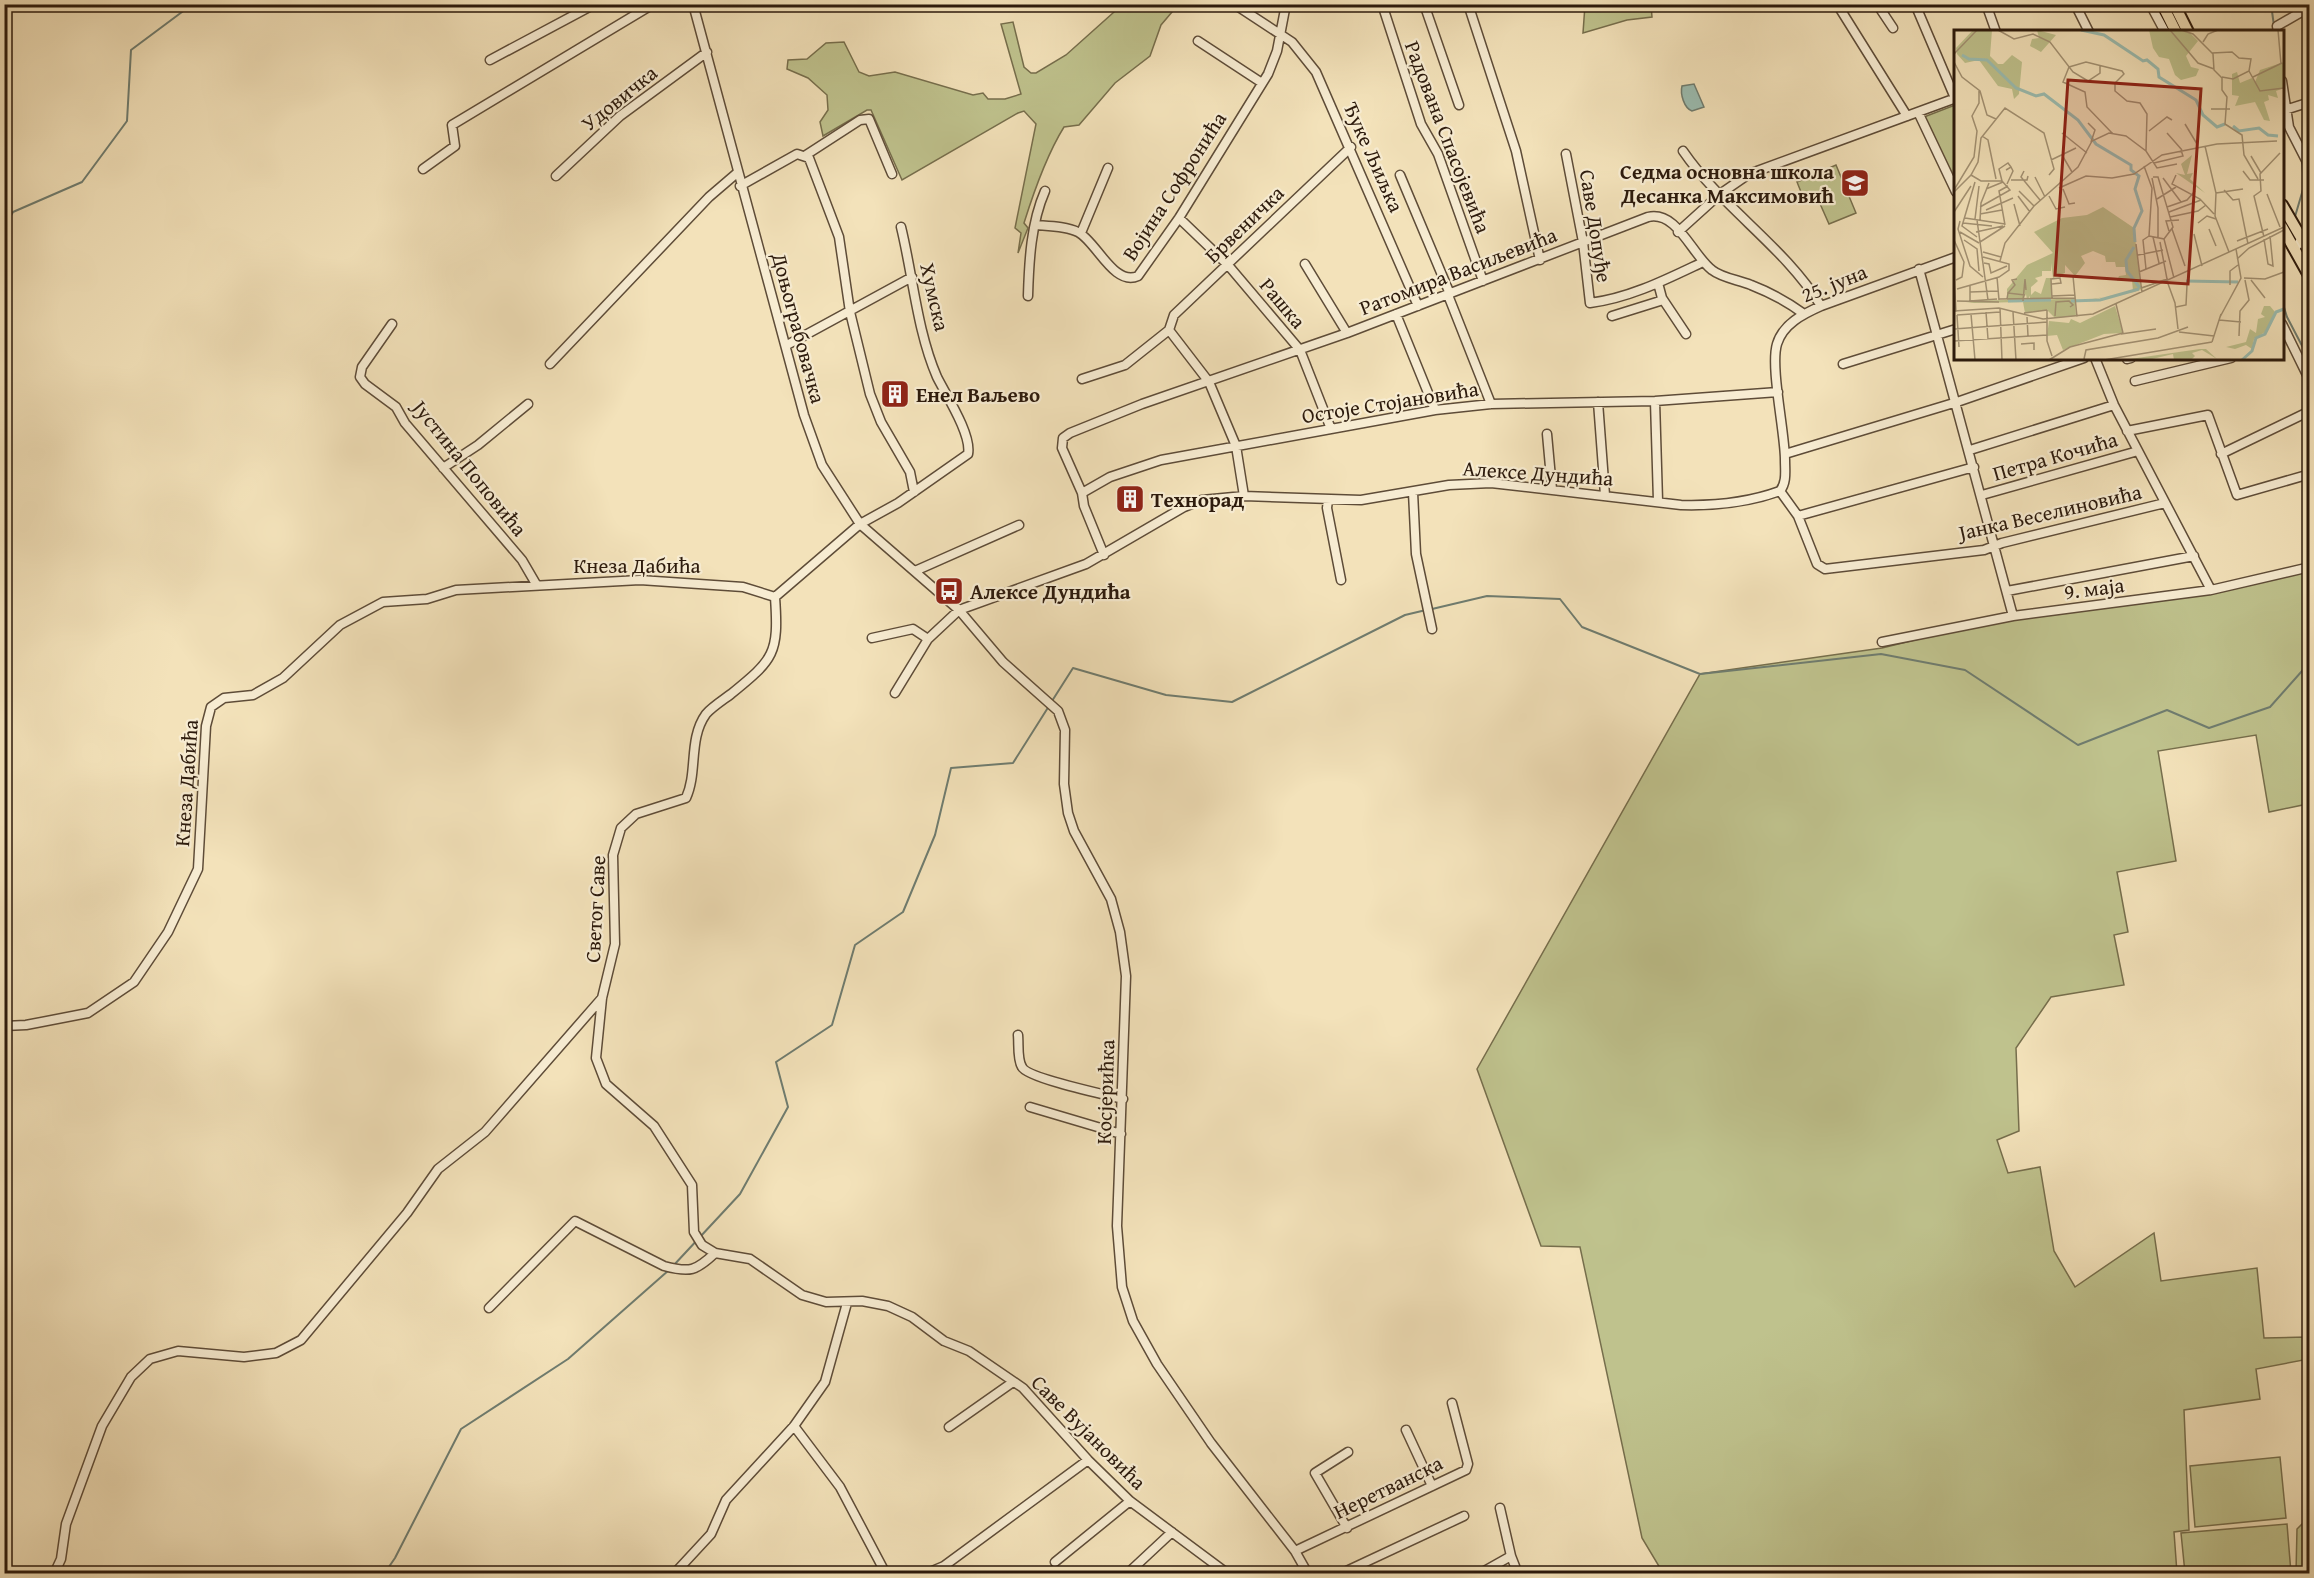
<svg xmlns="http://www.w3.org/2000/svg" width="2314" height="1578" font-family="'Gentium Book Plus',serif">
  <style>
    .green { fill: #bfc28d; stroke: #766e4c; stroke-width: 1.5 }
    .water { fill: #9bbdb1; stroke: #6f7c6f; stroke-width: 1.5 }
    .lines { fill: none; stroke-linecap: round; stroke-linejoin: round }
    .stream { stroke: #6f7c6f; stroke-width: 2 }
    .minor-casing { stroke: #5e4c38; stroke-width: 11 }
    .major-casing { stroke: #2c1a0c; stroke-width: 14 }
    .minor { stroke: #f7ecd2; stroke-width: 8 }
    .major { stroke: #f3e2ba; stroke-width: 10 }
    .labels { text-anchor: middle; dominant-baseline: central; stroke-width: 4.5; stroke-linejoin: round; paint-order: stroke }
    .street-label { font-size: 21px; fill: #2c1a0c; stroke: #f7ecd2 }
    .poi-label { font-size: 21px; font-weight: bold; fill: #2c1a0c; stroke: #f7ecd2; text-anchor: start }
    .inset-river { fill: none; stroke: #9bbdb1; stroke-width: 3 }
    .inset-road { fill: none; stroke: #a39274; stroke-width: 1.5 }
    .view { fill: #8f2418; fill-opacity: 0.15; stroke: #8f2418; stroke-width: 3 }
    .inset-edge { fill: none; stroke: #2c1a0c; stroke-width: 3 }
  </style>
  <rect width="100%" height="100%" fill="#f3e2ba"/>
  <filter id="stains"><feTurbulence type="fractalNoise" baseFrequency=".00333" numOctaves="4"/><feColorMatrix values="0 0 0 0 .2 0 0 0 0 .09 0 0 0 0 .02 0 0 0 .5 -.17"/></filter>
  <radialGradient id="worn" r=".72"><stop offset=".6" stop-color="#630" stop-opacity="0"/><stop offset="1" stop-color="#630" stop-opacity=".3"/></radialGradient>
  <path class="green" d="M1123 4 1178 5 1161 25 1150 56 1115 83 1079 125 1064 127C1046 156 1034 191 1024 223L1028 228 1018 253 1021 233 1015 228 1036 124 1024 111 1018 113 902 180 871 110H867L823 136 820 122 828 110 827 95 808 78 787 69 788 60 807 59 826 43 844 42 859 72 869 76 895 72 973 95 983 93 988 99H1005L1021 94 1001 24 1013 22 1024 67 1031 73H1036L1066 55Z
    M1585 5H1651L1652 17 1627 20 1583 33Z
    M1955 105V179L1952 178 1924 117Z
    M1836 165 1856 213 1829 224 1817 197 1805 202 1797 182Z
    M2309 567V841L2303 805 2269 812 2256 735 2158 751 2176 861 2117 872 2128 932 2114 935 2124 985 2051 997 2016 1048 2019 1131 1997 1140 2008 1173 2040 1167 2054 1251 2075 1287 2154 1233 2161 1281 2257 1268 2264 1338 2307 1337 2309 1359 2256 1369 2260 1399 2184 1410 2189 1530 2174 1532 2177 1573H1663L1642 1538 1580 1247 1541 1246 1477 1069 1700 674 1882 648 2013 616 2211 590Z
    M2280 1457 2286 1518 2195 1527 2190 1466Z
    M2309 1517V1573H2296L2297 1529Z
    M2287 1524 2291 1573H2185L2181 1533Z"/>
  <path class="water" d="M1694 84 1704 107 1692 111C1684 108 1680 94 1682 86Z"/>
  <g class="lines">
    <path class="stream" d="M2271 4 2274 26
      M2282 120 2286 127
      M2294 220 2304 186 2302 161
      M4 228 13 212 82 182 127 121 131 50 186 9 197 4
      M2282 301 2287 317 2310 361
      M1432 609 1487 596 1560 599 1582 627 1700 674 1881 654 1965 670 2078 745 2167 710 2209 728 2270 707 2310 662
      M1052 701 1073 668 1166 695 1232 702 1405 615 1426 610
      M673 1266 740 1194 788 1107 776 1062 832 1025 855 945 903 912 935 835 951 768 1013 763 1049 706
      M384 1574 395 1558 461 1429 568 1359 669 1270"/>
    <g class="minor-casing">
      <path id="minor" d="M693 4 804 415 822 465 860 524 959 610 1003 662 1058 711 1065 730 1064 784 1068 813 1074 831 1111 899 1120 932 1126 976 1117 1226 1122 1287 1133 1321 1157 1364 1211 1443 1295 1551 1308 1574
        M1234 4 1292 42 1316 72 1418 306
        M1382 4 1421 124 1438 154 1483 281
        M1424 4 1459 105
        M1468 4 1516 151 1540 260
        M1837 4 1907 116
        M1877 4 1893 28
        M1915 4 1955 98
        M1986 4 1996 32
        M2075 4 2089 32
        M2150 4 2165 32
        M2278 32 2277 26 2310 7
        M1198 41 1262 83
        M490 60 595 4
        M2282 81 2289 127 2310 168
        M2285 110 2310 102
        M1918 112 1956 192
        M1683 151C1722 208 1785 247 1821 306
        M1566 154 1583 242 1590 303C1630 298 1667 279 1703 262
        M806 155 860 120 869 119 892 174
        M423 169 455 146 452 125 650 6
        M1400 175 1450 294
        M556 176 620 116 707 52
        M740 186 797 154 809 158 839 237 850 312 870 394 881 422 910 472 914 492
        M1179 218 1228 265 1300 350 1331 429
        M1036 225C1049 226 1066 226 1078 232 1096 241 1114 287 1138 276L1179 218 1268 74 1277 51 1286 4
        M901 227C913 276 917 331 937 377 946 395 972 435 968 454L898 503 860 524 775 597C779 654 774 659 731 694 723 700 712 707 706 714 688 739 698 772 686 798L636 814 621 828 613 855 615 944 602 998 596 1058 606 1084 654 1126 692 1185 694 1232 702 1245 715 1253 750 1259 802 1295 826 1302 862 1301 888 1306 912 1317 944 1341 969 1351 1023 1388 1088 1460 1130 1501 1228 1574
        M1678 232 1720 194 1749 174 1956 98
        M1081 233 1108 168
        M2295 249 2310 226
        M1305 264 1347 333
        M1919 269 2013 616
        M1448 295 1491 404
        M1028 296C1029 261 1031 223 1045 191
        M1662 298 1686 334
        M1396 314 1435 410
        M1612 316 1660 301 1662 298 1658 283
        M392 324 362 367 360 377 365 384 396 407 405 423 522 560 536 584
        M2282 324 2310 381
        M1169 330 1174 315 1351 147
        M1169 330 1209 382 1236 446 1244 496
        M787 345 912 277
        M2095 358 2114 405 2211 590
        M2127 359 2131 358
        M550 364 709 197 737 173
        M1843 364 1956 329
        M1082 379 1125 365 1169 330
        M2135 381 2231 358
        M1655 401 1658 501
        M1598 402 1605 495
        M2127 431 2208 415 2237 495 2310 474
        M1547 434 1552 489
        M1970 450 2114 405
        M1785 454 1957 402 2084 358
        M2221 454 2310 411
        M443 468 478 445 528 404
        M1780 491 1798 516 1817 564 1825 569 1984 550 2002 543 2165 503
        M1780 491C1787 482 1785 471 1785 460 1785 432 1770 367 1777 344 1783 324 1803 314 1821 306L1956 257
        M1413 492 1416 554 1432 629
        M1082 493 1062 448 1063 438 1070 433 1142 404 1347 333 1648 217C1677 210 1692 255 1712 270 1722 278 1739 280 1751 285 1769 292 1788 302 1804 314
        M1982 495 2138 451
        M1328 500 1327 508 1341 580
        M1798 516 1974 467
        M1104 555 1084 506 1082 493 1110 477 1161 460 1435 410 1491 404 1655 401 1778 392
        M915 571 1019 525
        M2007 591 2194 556
        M872 638 913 629 928 639
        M1882 642 2013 616 2211 590 2310 567
        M895 693 928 639 959 610 1086 564 1184 507 1202 500 1244 496 1361 500 1449 485 1491 483 1681 505C1715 506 1747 503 1780 491
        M4 1026 26 1025 88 1013 134 982 168 932 198 869 206 726 211 707 224 698 253 695 283 678 340 625 383 602 427 599 456 590 640 580 743 587 775 597
        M1018 1035C1019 1044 1017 1059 1022 1067 1027 1078 1107 1095 1123 1099
        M1030 1107 1121 1134
        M489 1308 575 1221 664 1266C690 1273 696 1271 715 1253
        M794 1426 840 1487 886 1574
        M949 1427 1013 1382
        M1406 1430 1432 1486
        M1500 1508 1511 1556 1518 1574
        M1347 1528 1315 1473 1348 1452
        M1295 1551 1466 1470 1468 1464 1452 1403
        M1055 1562 1130 1501
        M54 1574 61 1559 66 1524 102 1426 131 1377 150 1359 178 1351 244 1357 276 1353 301 1340 407 1213 438 1169 485 1132 602 998
        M674 1574 711 1534 726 1500 794 1426 825 1382 847 1303
        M925 1574 944 1566 1088 1460
        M1127 1574 1172 1532
        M1340 1574 1464 1516
        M1479 1574 1511 1556"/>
    </g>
    <g class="major-casing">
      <path id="major" d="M2162 4 2176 32
        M2174 4 2188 32
        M2282 205 2310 253
        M2282 227 2310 277"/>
    </g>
    <use href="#minor" class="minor"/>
    <use href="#major" class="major"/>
  </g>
  <defs>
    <g id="school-square" transform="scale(1.5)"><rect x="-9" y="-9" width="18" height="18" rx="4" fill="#8f2418" stroke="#f7ecd2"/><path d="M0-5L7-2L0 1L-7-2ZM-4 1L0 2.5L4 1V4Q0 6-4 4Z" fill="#fff"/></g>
    <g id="building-square" transform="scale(1.5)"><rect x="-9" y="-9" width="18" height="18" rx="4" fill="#8f2418" stroke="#f7ecd2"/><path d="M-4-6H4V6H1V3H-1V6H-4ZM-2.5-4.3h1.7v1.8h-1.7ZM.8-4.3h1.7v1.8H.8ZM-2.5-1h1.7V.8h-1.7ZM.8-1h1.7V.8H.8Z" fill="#fff"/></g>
    <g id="bus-square" transform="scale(1.5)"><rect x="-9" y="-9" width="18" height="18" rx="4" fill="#8f2418" stroke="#f7ecd2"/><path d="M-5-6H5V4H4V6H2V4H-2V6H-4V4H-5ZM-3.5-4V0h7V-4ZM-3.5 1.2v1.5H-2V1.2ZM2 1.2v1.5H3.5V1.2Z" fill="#fff"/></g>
  </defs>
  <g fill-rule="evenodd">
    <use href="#school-square" x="1855" y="183"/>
    <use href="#building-square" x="895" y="394"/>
    <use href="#building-square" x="1130" y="499"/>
    <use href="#bus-square" x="949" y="591"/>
  </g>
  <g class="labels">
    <g class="street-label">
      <text transform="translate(619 98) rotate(-39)">Удовичка</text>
      <text transform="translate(1448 137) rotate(69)">Радована Спасојевића</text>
      <text transform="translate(1374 157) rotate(66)">Ђуке Љиљка</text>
      <text transform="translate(1174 186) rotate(-57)">Војина Софронића</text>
      <text transform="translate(1244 224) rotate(-44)">Брвеничка</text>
      <text transform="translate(1596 226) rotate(81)">Саве Допуђе</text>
      <text transform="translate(1458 271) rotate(-21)">Ратомира Васиљевића</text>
      <text transform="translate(1834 283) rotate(-22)">25. јуна</text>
      <text transform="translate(935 297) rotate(77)">Хумска</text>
      <text transform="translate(1283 303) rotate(50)">Рашка</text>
      <text transform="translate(799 328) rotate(75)">Доњограбовачка</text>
      <text transform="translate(1390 402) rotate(-9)">Остоје Стојановића</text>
      <text transform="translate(2055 456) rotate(-16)">Петра Кочића</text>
      <text transform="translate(470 468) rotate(51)">Јустина Поповића</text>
      <text transform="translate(1538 473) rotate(4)">Алексе Дундића</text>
      <text transform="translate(2050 512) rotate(-13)">Јанка Веселиновића</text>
      <text x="637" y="565">Кнеза Дабића</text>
      <text transform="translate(2094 588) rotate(-7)">9. маја</text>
      <text transform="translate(186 783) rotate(-86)">Кнеза Дабића</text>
      <text transform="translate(595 909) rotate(-87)">Светог Саве</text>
      <text transform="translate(1105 1092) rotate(-88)">Косјерићка</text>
      <text transform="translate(1089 1432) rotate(45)">Саве Вујановића</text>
      <text transform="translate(1388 1487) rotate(-26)">Неретванска</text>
    </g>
    <g class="poi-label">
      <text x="1834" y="171" text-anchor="end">Седма основна школа<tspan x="1834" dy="24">Десанка Максимовић</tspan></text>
      <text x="916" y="394">Енел Ваљево</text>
      <text x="1151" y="499">Технорад</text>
      <text x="970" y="591">Алексе Дундића</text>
    </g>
  </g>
  <g transform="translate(1954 30)">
    <rect width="330" height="330" fill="#f3e2ba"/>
    <path d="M19 0H38L36 26 44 34H49L58 25 68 32 65 64 60 69 58 59 44 56 25 30 11 33 3 24 2 18ZM83 0 102 5 87 22 76 16 78 9 85 8ZM195 0H223L236 3 244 11 232 26 237 37 245 39 242 46 227 50 221 45 215 29 205 27 199 18ZM330 32V58L322 61 324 68 314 65 315 70 310 72 316 91 310 90 301 72 281 76 285 66 278 65V44L283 42 286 53 298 48 301 52 306 40ZM238 125 233 144 239 143 236 149 251 163 222 143 231 145 227 134ZM149 177 180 198 187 258 210 249 224 251 210 250 180 262 121 272 122 286 101 288 93 280 71 283 69 272 20 273 4 271 53 270V259L73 235 99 223 80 202 108 188 133 185ZM139 221 151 226 152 232H161L162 237H171L172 245 165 246 163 251 178 250 179 261 127 272 119 268 69 271 72 264 73 270 76 266V270L97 269V248H92L87 264 81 261 77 265V257L84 251 81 248 88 246V241H97V233L99 248 111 243V235L121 246 131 233 127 226ZM161 276 169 303 150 304 109 320 103 305 93 306 95 291 115 293 117 289 126 293ZM310 276H316L321 282 311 302 300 309 298 319 292 315 281 319 272 317 292 312 296 299 302 303 304 289 311 287 307 284ZM246 319H252L263 329 248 320 238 323 241 326 237 330H220L219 324 194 330H169Z" fill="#bfc28d" fill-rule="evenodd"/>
    <path class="inset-river" d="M127 0 150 5 189 31 193 30 204 39 205 47 242 70 249 85 263 97 271 94M8 25 15 29 33 30 62 58 82 66 90 64 124 90 142 114 177 135V140L185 146 181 159 188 181 180 198 181 212M279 96 285 101 305 98 314 105 324 106M180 217 172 230 173 241 186 258M232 251 284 252M54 271 97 270M117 271 146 270 185 259M288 330 298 321 302 308 311 304 322 282 330 279"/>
    <path class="inset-road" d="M44 0 60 9 79 4 96 12 119 42 134 51 146 43V36M216 0 244 33 260 39M227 0 239 4 259 24 260 40 268 48V60L273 67 271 94 288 105 290 125 304 149M324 0 327 34M249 12 254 4 264 0M258 23 278 22 285 28 297 29 295 41 279 49 268 47M0 24 23 0M0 32 8 47 26 61 33 85 42 89M115 37 132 32 168 41 170 44 161 53V61L173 71 186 73 193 84 192 121M115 37 109 52 131 62 133 77 159 104M295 41 306 61 330 58M299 47 328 33M257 79H276M134 93 141 100 137 112M231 94 243 114M195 101 213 87 218 90M108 103 133 123M213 103 228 120M28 106 34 110 42 149M251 116 262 163 261 186 275 222M108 125 118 142M297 126 307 143M97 130 122 118M200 133 229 126 227 120M190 136 198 158 195 206M52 140 57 137 59 141 53 154M70 141 67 147 86 170M289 141 296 150H310M17 145 27 151H48L56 160 26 177M222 145 218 154 246 169 260 184M81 147 91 167M199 147H204L219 197 210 209M198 148 204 178V207M209 148 227 172M57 150H73L74 146M48 151 45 139 54 133 57 137M21 152 8 196 23 207M105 158 132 146 158 148 180 144 208 125 263 114 323 111M32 159 49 152M109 159 115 174 121 173M0 160 20 127 23 101 18 86 25 73V61M270 160 279 170 285 169 294 214M65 161 80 176M0 162 17 145 24 132 27 108 51 78 90 103 100 139 95 145M262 163 289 159M313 164 326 197M64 166 76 182M95 166 102 179 111 177M203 169 222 157M60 174 66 196M213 177 233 170 241 161M32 180 59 168M0 182 17 156M215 182 247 170M26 184 48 180M216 187 244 181 252 175M11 188 51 194M21 189 25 156M23 190 34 270M26 190 27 173 35 153M6 191 4 199 16 236 29 247M9 193 38 196M244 193 253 186 262 189M51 195 45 161 54 156M218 199 231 236M255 199 262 216M215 201 212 191 225 190M6 202 25 213M22 202 49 196M240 204 248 236M195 206 210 209 220 248M199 207 205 233M310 207 300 166 307 161 306 144 326 123M310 209 314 234 319 236 316 206M0 210 10 232 8 247 2 250M10 210 23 219 25 241M283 211 314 199M26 212 51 196M206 212 213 249M182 214 188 263M29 222 47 227M184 225 209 220M283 229 295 218 330 200M46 231 51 213 80 176 124 137 138 111 155 103 172 106 192 121 203 138 223 134M30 233 35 234 37 243 53 236M192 239 189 210 195 206M185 242 212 231M0 244 2 282M119 246 123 287M43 247 45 270M290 248 311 249 330 242M297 250 311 268M213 251 221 273 224 299M98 254 107 253 106 248 97 249 98 269M276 255V241L284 235M16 256V271L43 269M187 258 214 249M3 259 45 247 55 240V234L29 227M16 262 44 261M54 263 61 255 58 250 63 249M98 266 121 265M45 269 121 268M53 269 54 263 71 265M3 271 45 272M69 271 71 249 72 260M162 274 169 303M222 277 232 275 233 255M46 278 48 330M93 280V311L98 326M0 281 45 278 89 289 139 284 330 197M32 282 34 309M59 282 62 330M70 283 93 280M17 284 21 330M3 285 46 282M3 285 5 317M101 286 102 272 115 271 119 275 116 277M73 287 74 306M266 287 287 248 282 219M265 290 287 292M0 299 93 292M225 302 260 306M167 304 202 299M285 306 286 281 295 270 291 250M0 311 93 305M258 312 267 284M67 314 80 313V320M130 329 132 320 204 308 234 297M95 330 116 317 169 303M124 330H145M150 330 258 312"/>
    <path class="view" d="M114 50 247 59 234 254 101 245Z"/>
    <rect width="330" height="330" class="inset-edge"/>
  </g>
  <rect width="2314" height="1578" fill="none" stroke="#f3e2ba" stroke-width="24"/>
  <rect x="6" y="6" width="2302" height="1566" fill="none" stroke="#2c1a0c" stroke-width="3"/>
  <rect x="12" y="12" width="2290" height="1554" fill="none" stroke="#2c1a0c" stroke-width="1.5"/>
  <rect width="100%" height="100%" filter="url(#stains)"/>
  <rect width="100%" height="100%" fill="url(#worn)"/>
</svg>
